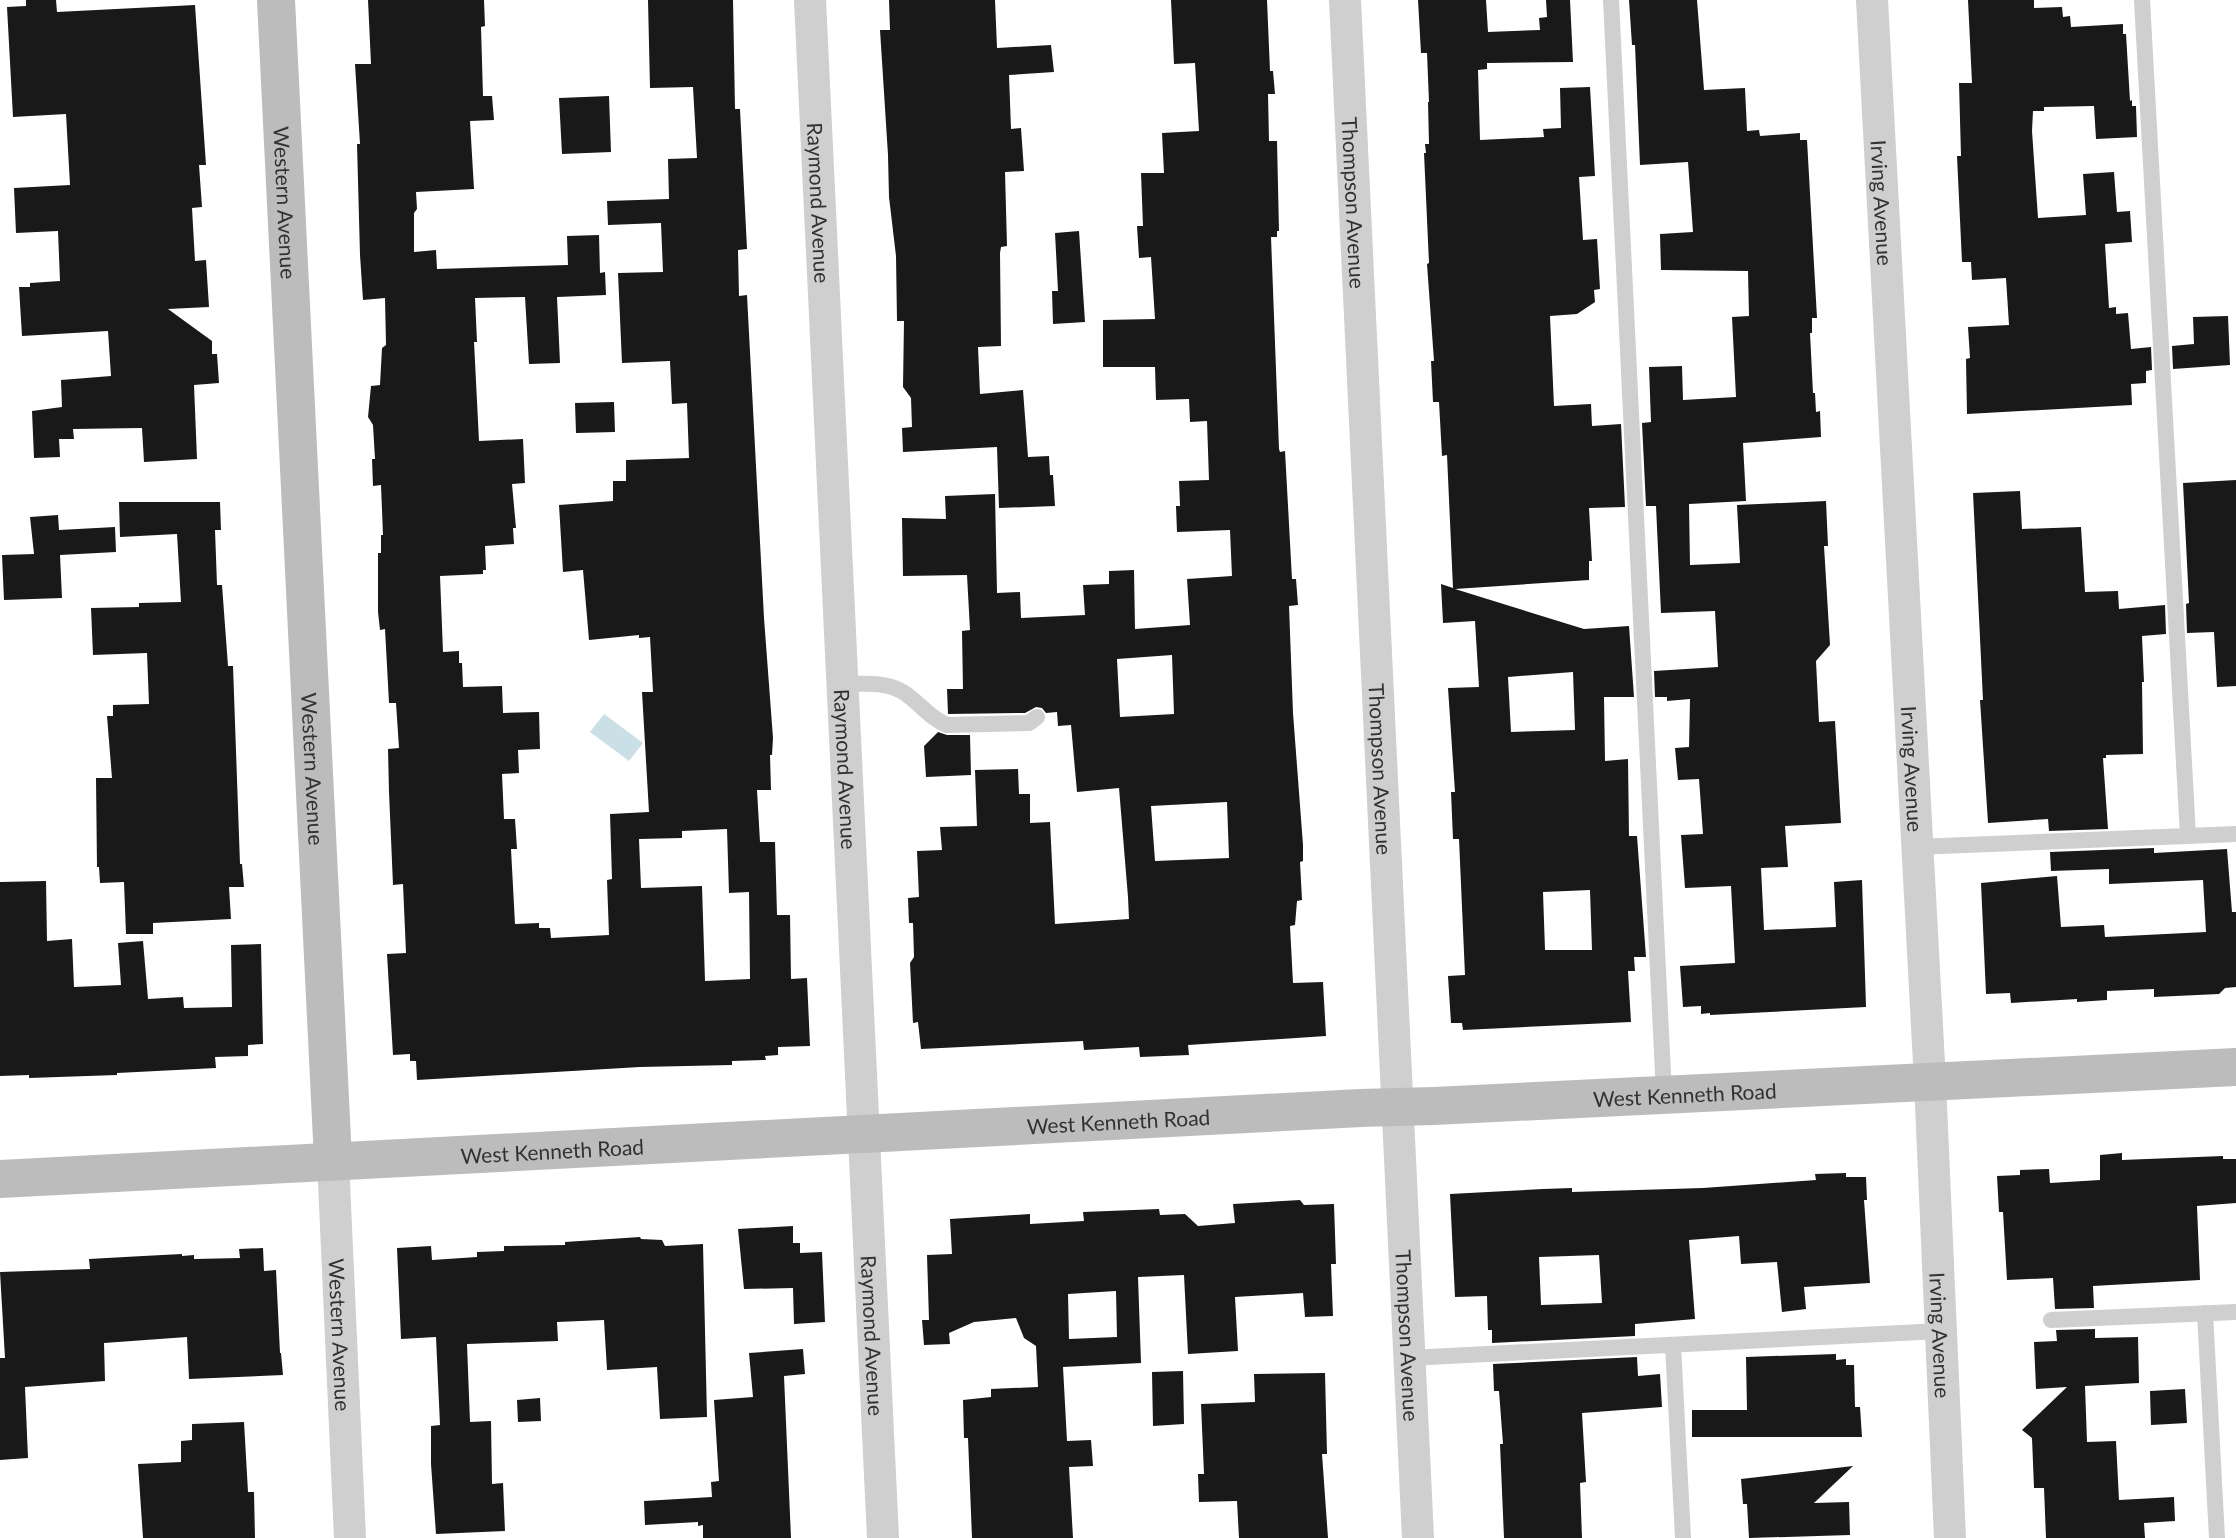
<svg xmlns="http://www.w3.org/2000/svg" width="2236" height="1538" font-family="Lato,sans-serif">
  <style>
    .water { fill: #cbdfe6 }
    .building { fill: #191919; fill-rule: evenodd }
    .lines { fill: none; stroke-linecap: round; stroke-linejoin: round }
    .lane { stroke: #cfcfcf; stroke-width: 16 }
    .street { stroke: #cfcfcf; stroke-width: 32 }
    .secondary { stroke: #bcbcbc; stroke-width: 38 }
    .labels { text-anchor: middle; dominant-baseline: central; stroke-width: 7; stroke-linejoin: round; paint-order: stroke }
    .street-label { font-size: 21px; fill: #323232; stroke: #fff }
  </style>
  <rect width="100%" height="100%" fill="#fff"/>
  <path class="water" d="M604 714 643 743 629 761 590 732Z"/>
  <path class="building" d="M26 0H56L57 12 195 5 206 165H199L202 207 192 208 195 261 206 260 209 307 168 309 212 341V354H217L219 383 194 385 197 459 144 462 142 428 73 429 74 439H59L60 457 34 458 32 411 62 407 61 380 111 376 108 331 22 336 19 287H30V283L60 281 58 231 16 233 14 188 70 185 66 114 13 117 7 7 26 6Z
    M368 0H484L485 26 481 27 483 96H492L494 120 470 121 474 189 416 192 417 209 414 213V252L436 250 437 269 568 265 567 236 599 235 600 273 605 272 606 295 557 297 560 363 529 364 525 297 475 298 477 342H474L479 441 523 439 525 483 512 484 516 528H513L514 544 485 546 486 570H483V574L440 576 443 652 459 651V663H462L463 687 502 686 503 713 539 712 540 749 518 750 519 773 502 774 504 819H515L517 849H511L515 924 539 923V928H550L551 938 609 935 607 880 612 879 610 814 649 812 642 692H653L650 637 639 638V635L589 640 583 570 563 572 559 505 613 501V481H626V460L689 458 687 403 672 404 670 361 622 363 618 273 663 272 661 223 608 225 607 201 669 199 668 159 697 158 693 87 650 88 648 0H733L735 109H740L747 249 738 250 739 296 747 295 764 618 773 738 772 755H770L771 790H757L760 842H775L777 915H790L791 979 807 978 810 1046 778 1047V1055L765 1056 766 1060 732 1061V1065L640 1067 417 1080 416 1061H410V1054L393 1055 387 954 406 953 403 884 393 885 389 792 388 749 399 748 396 703H389L385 629 380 630 378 612V553H381V535H383L381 485 373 486 372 459H375L373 425 368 417 371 386 380 385 382 348 386 345 385 298 363 300 360 255 357 144H360L355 64H371ZM727 829 729 893 749 892 750 979 705 981 702 886 641 888 639 839 682 838V831Z
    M889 0H995L997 48 1051 45 1054 72 1009 75 1011 129 1021 128 1024 171 1005 172 1007 246 1001 247 1000 253 1001 346 978 347 980 394 1023 390 1028 457 1049 456 1050 475H1053L1055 506 999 508 997 447 903 452 902 428 912 427 911 398 903 387 904 321H897L896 256 889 197 888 155 880 30H890Z
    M1171 0H1267L1270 71H1273L1275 94H1268L1269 141H1277L1279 231H1277V237H1271L1279 449 1280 452 1285 451 1292 579H1296L1298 605 1289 606 1293 713 1303 845V861L1300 862 1302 900 1297 901 1295 925 1290 926 1293 983 1323 982 1326 1036 1188 1045 1189 1055 1140 1057 1139 1047 1084 1050 1083 1041 921 1049 918 1022 913 1023 910 963 914 957 913 923H909L908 898 919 897 917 851 942 850 940 827 977 826 975 770 1018 769 1019 794H1030V823L1050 822 1055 924 1129 919 1128 897 1119 788 1077 792 1071 725 1058 726 1057 712 1046 713 1042 708 1036 707 1025 713 948 714 947 689H963L962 631 970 630 967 575 903 576 902 518 946 519 945 496 995 494 997 593 1020 592 1021 618 1085 615 1083 585 1109 584V571L1134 570 1135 629 1190 625 1187 579 1232 576 1230 530 1177 532 1176 506H1180L1179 481 1209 480 1207 421 1190 422 1189 399 1156 400 1155 367H1103V320L1155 319 1151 257 1139 258 1137 226H1143L1141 173H1164L1162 133 1199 131 1195 63 1174 64ZM1172 655 1174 714 1120 717 1117 659ZM1227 802 1229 858 1155 861 1151 806Z
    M1418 0H1486L1488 32 1540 30 1539 18 1547 17 1546 0H1570L1573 62 1487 63V69L1478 70 1480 140 1544 137 1543 129 1561 128 1560 88 1590 87 1595 176 1579 177 1583 240 1597 239 1600 289 1594 290 1595 302 1577 314 1550 316 1554 406 1591 404 1592 426 1621 424 1625 507 1589 508 1592 561H1589V580L1455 589 1584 629 1629 626 1634 697H1604L1605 761 1628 759 1629 836H1637L1646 957H1634L1635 971H1628L1631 1022 1463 1030 1462 1023H1451L1448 976 1465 975 1459 839H1453L1451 792H1455L1448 688 1479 687 1475 621 1443 623 1441 584 1453 588 1447 455 1442 456 1439 402H1433L1431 361H1434L1427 264 1429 263 1424 153H1426L1425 144H1429L1428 102H1429L1427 53H1421ZM1573 672 1575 730 1511 732 1508 677ZM1590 890 1592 950H1545L1543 892Z
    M1629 0H1697L1704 90 1745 88 1747 131 1759 130 1760 136 1800 133V140H1807L1817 318H1812V333H1810L1813 393H1815L1816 412 1820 411 1821 437 1743 443 1746 501 1689 504 1690 565 1740 563 1737 505 1826 501 1828 546H1824L1830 645 1816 661 1819 722 1835 721 1841 823 1785 826 1788 867 1761 868 1764 930 1836 927 1834 882 1862 880 1866 1007 1710 1015V1013L1701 1014V1006L1683 1007 1680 966 1735 963 1731 886 1685 888 1681 835 1703 834 1699 779 1678 780 1675 748 1689 747 1690 699 1667 701V697H1655L1654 671 1718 667 1715 611 1661 613 1656 506H1646L1642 423 1651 422 1649 367 1682 366 1683 400 1736 397 1732 317 1749 316 1748 271 1661 270 1660 234 1693 232 1688 162 1640 165 1635 45H1632Z
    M1968 0H2034V8L2062 7 2063 17 2070 16 2071 27 2123 24V34H2126L2130 101 2132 100V106H2136L2137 137 2096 139 2094 106 2044 107V111H2033L2032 131 2038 218 2086 215 2083 174 2114 172 2117 212 2130 211 2132 242 2105 244 2109 308 2116 307V314L2128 313 2131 349 2151 347 2152 370 2146 371V383L2131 384 2132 405 1967 414 1966 359 1970 358 1968 327 2009 325 2006 278 1972 280 1971 262H1962L1957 156H1961L1959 83H1972Z
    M609 96 611 152 562 154 559 98Z
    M1079 231 1085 322 1053 324 1052 291H1058L1055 233Z
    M2228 316 2230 365 2173 369 2172 346 2194 344 2193 317Z
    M614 402 615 432 576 433 575 403Z
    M2236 480V686L2217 687 2214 632 2187 633 2186 604 2189 603 2183 483Z
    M2020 491 2022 529 2081 527 2085 592 2118 591 2119 609 2165 605 2166 634 2142 636 2144 682H2142L2143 754 2106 755V758H2103L2108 829 2049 831 2048 819 1988 823 1980 700H1983L1973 493Z
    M119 502H220L221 530H215L217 585H222L228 666H233L240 864H242L244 887H229L231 919 153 923V934H126L124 882 100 883 99 867H97L96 778H112L107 716H113V705L149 704 147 653 93 655 91 608 139 607V603L181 602 177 534 120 537Z
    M58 515 59 530 115 527 116 552 60 555 62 598 4 600 2 555 34 554 30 517Z
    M938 732 947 735H970L971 775 926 777 924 746Z
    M2154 848V853L2227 849 2232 912H2236V987L2225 988 2219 994 2154 997V989L2107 991V1000L2077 1002V999L2011 1003 2010 993 1986 994 1981 883 2057 876 2061 927 2104 925 2105 937 2206 932 2203 880 2109 884V869L2051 871 2050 852Z
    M46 881 47 941 72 939 74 987 121 985 118 943 143 941 148 999 183 997 184 1008 232 1007 231 945 261 944 263 1044 248 1045V1056L215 1057 216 1068 117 1073V1075L29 1078V1075L0 1076V882Z
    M2122 1153V1160L2223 1156V1159H2236V1203L2197 1206 2200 1280 2093 1286 2094 1308 2055 1309 2053 1278 2007 1280 2003 1212H1999L1997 1176 2020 1175V1170L2049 1169 2050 1183 2100 1180V1155Z
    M1846 1173V1177H1866L1867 1200H1864L1870 1283 1804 1287 1806 1309 1782 1312 1777 1262 1741 1264 1739 1236 1689 1240 1695 1319 1635 1324V1336L1492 1343V1330H1488L1487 1296 1455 1297 1450 1194 1543 1189 1572 1188V1192L1703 1188 1816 1180 1815 1174ZM1599 1255 1602 1303 1541 1305 1539 1257Z
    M1300 1200 1304 1205 1334 1204 1336 1264H1331L1333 1316 1305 1317 1303 1293 1235 1297 1238 1351 1188 1354 1184 1275 1138 1277 1141 1363 1063 1367 1067 1441 1091 1440 1093 1466 1069 1467 1073 1538H972L968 1438H964L963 1400 991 1397V1389L1038 1387 1036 1346 1024 1338 1016 1318 974 1322 949 1333 950 1344 924 1345 922 1320H929L927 1255 952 1254 950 1219 1030 1214V1224L1084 1221 1083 1212 1159 1209 1160 1215 1185 1214 1198 1226 1235 1223 1233 1204ZM1116 1291 1117 1337 1069 1339 1068 1294Z
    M793 1226V1243H800V1253L822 1252 825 1322 794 1324 793 1288 744 1289 738 1229Z
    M640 1237 641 1239 662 1240 665 1246 703 1244 707 1417 660 1419 657 1367 607 1370 604 1320 557 1322 558 1341 467 1344 470 1422 491 1421 492 1484 503 1483 505 1531 436 1534 431 1464V1426L440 1425 436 1337 401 1339 397 1248 431 1246 432 1260 477 1257V1252L504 1251V1246L565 1245V1242Z
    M263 1248 264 1271 276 1270 280 1353H281L283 1375 189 1379 187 1337 104 1343 105 1381 25 1387 28 1458 0 1460V1358H5L0 1272 90 1269 89 1259 143 1256 182 1254V1256L194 1255V1259L240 1258 239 1249Z
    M2095 1329V1338L2138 1337 2139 1383 2085 1386 2087 1442 2116 1441 2119 1500 2174 1497 2175 1521 2144 1523 2145 1538H2046L2044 1488H2034L2032 1438 2022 1430 2067 1387 2036 1389 2034 1342 2057 1341 2056 1330Z
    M803 1349 805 1374 784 1376 791 1538H703V1525L698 1526V1522L645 1525 644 1501 712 1497 711 1482 719 1481 714 1400 753 1397 749 1353Z
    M1836 1354V1360L1846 1359V1365H1854L1855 1407H1860L1862 1437H1692V1410H1747L1746 1357Z
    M1637 1357 1638 1376 1660 1374 1662 1407 1582 1413 1586 1482 1580 1483 1582 1538H1504L1500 1444H1503L1499 1391H1494L1493 1364Z
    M1183 1371 1184 1424 1153 1426 1152 1372Z
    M1325 1373 1327 1454H1322L1328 1538H1239L1237 1501 1199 1502 1198 1474H1204L1201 1404 1255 1402 1254 1374Z
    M2185 1389 2187 1423 2151 1425 2150 1391Z
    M540 1398 541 1421 518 1422 517 1400Z
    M244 1422 248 1492H254L255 1538H143L138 1464 181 1462V1441L192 1440V1424Z
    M1853 1466 1814 1503 1849 1502 1850 1535 1749 1538 1747 1504H1743L1741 1479Z"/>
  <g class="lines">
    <path class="lane" d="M1611 0 1664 1094
      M2142 0 2188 836
      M843 684C862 684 885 681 903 692 919 702 929 718 947 725L1029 723 1037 717
      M1916 847 2236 834
      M2205 1313 2217 1538
      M2051 1320 2236 1312
      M1673 1345 1683 1538
      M1409 1358 1940 1331"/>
    <g class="street">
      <path id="s1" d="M810 0 883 1538"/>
      <path id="s2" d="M1345 0 1418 1538"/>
      <path id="s3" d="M1872 0 1930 1082 1950 1538"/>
      <path id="s4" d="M333 1160 350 1538"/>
    </g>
    <g class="secondary">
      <path id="s5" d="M276 0 333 1160"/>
      <path id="s6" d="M0 1179 1361 1108 1434 1106 2236 1067"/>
    </g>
  </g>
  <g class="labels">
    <g class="street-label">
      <text stroke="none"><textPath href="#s5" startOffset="203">Western Avenue</textPath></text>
      <text stroke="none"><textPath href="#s1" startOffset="203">Raymond Avenue</textPath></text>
      <text stroke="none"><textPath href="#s2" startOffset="203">Thompson Avenue</textPath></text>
      <text stroke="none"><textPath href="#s3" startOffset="203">Irving Avenue</textPath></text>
      <text stroke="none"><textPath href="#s5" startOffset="770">Western Avenue</textPath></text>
      <text stroke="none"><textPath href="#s1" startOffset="770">Raymond Avenue</textPath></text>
      <text stroke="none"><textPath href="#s2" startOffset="770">Thompson Avenue</textPath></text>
      <text stroke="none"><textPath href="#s3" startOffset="770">Irving Avenue</textPath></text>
      <text stroke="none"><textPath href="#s6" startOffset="1687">West Kenneth Road</textPath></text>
      <text stroke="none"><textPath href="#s6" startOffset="1120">West Kenneth Road</textPath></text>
      <text stroke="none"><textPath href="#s6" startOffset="553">West Kenneth Road</textPath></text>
      <text stroke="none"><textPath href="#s4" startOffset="175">Western Avenue</textPath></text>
      <text stroke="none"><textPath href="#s1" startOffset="1337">Raymond Avenue</textPath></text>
      <text stroke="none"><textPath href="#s2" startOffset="1337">Thompson Avenue</textPath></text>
      <text stroke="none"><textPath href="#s3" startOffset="1337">Irving Avenue</textPath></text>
    </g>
  </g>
</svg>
